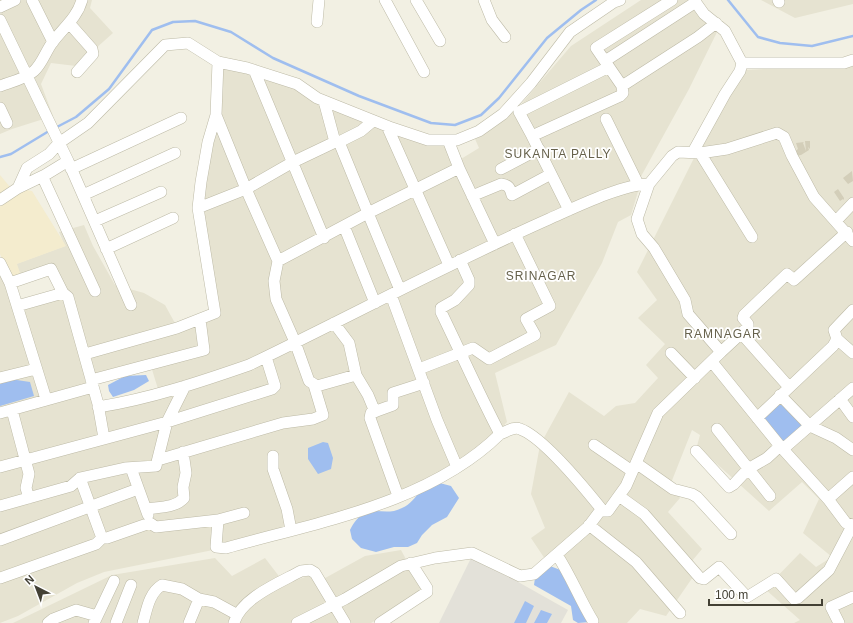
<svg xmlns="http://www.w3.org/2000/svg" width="853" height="623" font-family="Arial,sans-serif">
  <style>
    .residential { fill: #e6e3d1 }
    .commercial { fill: #f4ecce }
    .industrial { fill: #e3e1d9 }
    .water { fill: #9fbeef }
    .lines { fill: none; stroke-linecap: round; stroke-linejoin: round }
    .stream { stroke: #9fbeef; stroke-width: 2.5 }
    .building { fill: #d3ceb9 }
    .minor-casing { stroke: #bdbaa6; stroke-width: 12 }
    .minor { stroke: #fff; stroke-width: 11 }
    .labels { text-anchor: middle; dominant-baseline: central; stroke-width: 3.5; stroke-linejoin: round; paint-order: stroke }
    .neighbourhood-label { font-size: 12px; letter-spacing: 1px; fill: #66614b; stroke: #fff }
  </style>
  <rect width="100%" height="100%" fill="#f2f0e3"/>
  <path class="residential" d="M0 0H92L90 8 113 33 76 66 51 63 41 84 53 116 12 129 0 134Z
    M641 0H690L719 28 689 89 639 180 450 261 391 130 447 143 456 162 479 148 475 139 517 109 571 46Z
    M761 0H853V4L795 18Z
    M853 64V623H794L800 620 765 589 800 553 816 567 832 557 803 533 819 499 802 482 769 511 697 446 700 435 692 430 671 483 680 498 668 512 702 549 692 561 695 574 666 616 640 609 627 623H597L561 556 601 515 610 513 659 404 623 483 606 507 545 559 531 538 545 528 531 494 540 445 569 392 604 416 616 406 635 403 658 378 646 365 665 344 638 318 657 300 637 272 699 148 744 70Z
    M220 66 295 86 384 127 446 264 246 362 158 389 150 363 93 377 84 356 216 311 200 210Z
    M640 185 631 215 618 222 602 263 556 345 495 373 507 422 496 434 464 461 407 490 348 513 213 550 104 572 77 583 18 616 0 623V508L80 482 122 471 158 468 169 426 187 390 244 372 270 358 451 267Z
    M84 225 93 246 115 285 144 293 165 305 176 325 78 352 98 411 181 388 153 463 0 503V269L12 301 65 294 53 265 21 276 16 264 65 246 59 232Z
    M401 550 423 591 371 623H13L112 575 215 558 232 576 265 558 285 584 308 576 318 582 365 556Z"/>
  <path class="commercial" d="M0 175 10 187 32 191 66 246 17 264 21 276 10 279 0 254Z"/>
  <path class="industrial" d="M472 556 568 610 561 623H439Z"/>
  <path class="water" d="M146 375 149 381 134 390 113 397 109 391 108 385 125 376Z
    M10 379 30 382 34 396 0 406V383Z
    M779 398 804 425 783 444 761 418Z
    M323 442 328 443 333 458 331 469 318 474 308 459V448Z
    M436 482 451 486 459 498 447 517 432 525 422 535 417 543 408 547H394L376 552 361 548 352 539 350 530C367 498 381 519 402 508 411 504 414 498 420 492 424 488 431 485 436 482Z
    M550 566 563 571 567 584 590 622 578 623 573 620 571 606 534 585 535 578Z
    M525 601 534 606 526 623H514Z
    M541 610 552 614 547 623H534Z"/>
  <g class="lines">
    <path class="stream" d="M728 0 758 37 780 43 812 46 853 36
      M55 128 76 117 109 89 152 30 173 22 195 21 231 32 273 58 359 96 431 123 455 125 481 115 499 98 547 38 581 10 596 0
      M0 157 11 154 49 131"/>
  </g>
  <path class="building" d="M805 141H810V149L808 147 809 150 801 155 795 156 793 153 798 149 796 143 804 142 803 143 806 151Z
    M852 171 853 181 848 184 843 178Z
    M838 189 844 198V200L843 199 840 201 834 192Z"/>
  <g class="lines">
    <g class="minor-casing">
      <path id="minor" d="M32 0 53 42
        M385 0 424 72
        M416 0 440 41
        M484 0 492 20 505 37
        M778 0 779 2
        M0 7 15 0
        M0 20 68 161 131 305
        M317 22 319 0
        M69 23 92 49 93 54 77 72
        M605 61 696 2
        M742 63H844L853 60
        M254 70 324 238
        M0 86C11 82 25 79 34 71 42 64 46 51 52 43 63 28 77 18 82 0
        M622 86 596 48 672 0
        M324 101 335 142
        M0 108 7 123
        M606 119 638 184
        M387 126 449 265
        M532 136 519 112 609 67
        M448 140 459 168
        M339 142 361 131 373 121
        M693 152 725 94 740 71 742 63 725 31 704 14 694 0
        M700 153 752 237
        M68 161 45 175 44 180 95 291
        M71 169 181 118
        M501 169 539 149
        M18 188 45 175
        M83 195 175 153
        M472 196 501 184C509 185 510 188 512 195L551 174
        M0 200 18 188 27 168 49 154 59 143 88 123 165 45 188 43 218 62
        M198 208 246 189 293 162 335 142H339L368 213 459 168 495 244
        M569 210 532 136 620 96 623 93 622 86 698 37 716 23
        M95 221 161 192
        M836 221 853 203
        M344 226 375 303
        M106 249 173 218
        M278 261 368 213 400 290
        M0 263 10 283 46 399
        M10 283 51 269 63 293 68 297 98 404 104 438
        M391 295 437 420 457 467
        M17 306 63 293
        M334 323 349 343 356 375
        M741 333 789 387
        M837 339 853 353
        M721 352 748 327V324L743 318 744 315 787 274 794 280 847 232
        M671 353 695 378
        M85 354 177 328 215 313 198 208 201 182 208 142 216 115
        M712 362 780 446 828 499 846 523 853 525
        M419 369 473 348 489 359 535 335 526 319 550 306 515 234
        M0 378 36 369
        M91 380 204 350 200 319
        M780 395 810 426 836 438 853 450
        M840 399 853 417
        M98 407C149 399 200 382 249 365 349 317 447 264 549 219 574 208 623 184 649 184
        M12 410 29 474 26 488 29 498
        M375 412 368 395 356 375 317 386 309 381 295 342 276 299 274 281 278 261 246 189 216 115 218 62 247 68 297 84 317 98 392 128 428 140H457L479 131 503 114 531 83 570 32 614 2 620 0
        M0 413 93 387
        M757 418 833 346 837 339 834 330 853 310
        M717 429 770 496
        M500 434C506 432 514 426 520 429 543 437 587 491 603 511
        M594 445 632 471
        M783 449 853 388
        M696 451 729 487 734 484 748 469 767 458 780 446
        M273 456V469L287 509 291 530
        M158 460 283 423 313 419 323 415 314 385
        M636 463 673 489 692 494 697 497 731 534
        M0 467 167 422 272 389 275 386 266 357
        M131 468 148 515
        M80 478 102 538
        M398 496 370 418 371 413 393 405V393L424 383
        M619 496 644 514 700 578 704 579 719 567 747 597 776 579 794 599 798 598 829 570 852 526
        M828 499 853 477
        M0 506 71 486 80 478 125 468 156 466 167 422 185 386
        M146 509C159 507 175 508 184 498L183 487 186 473 183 452
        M218 520 244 513
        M589 525 636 562 680 613
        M0 540 138 489
        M557 555C571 576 580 600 593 621
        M0 578 96 544 102 538H107L150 523 156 527 218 520 216 547 226 548C318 522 430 503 500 434 479 394 461 353 441 312V308L455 300 469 285V280L460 260
        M48 623 53 619 76 610 97 616
        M94 623 114 581
        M116 623 131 585
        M143 623C147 609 149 593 162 585L182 589 199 599
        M189 623 199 599 214 602 236 614
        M234 623C241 598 279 583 301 571L310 570 315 573 345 623
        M297 623 345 599 401 566 435 558 472 553 520 576 534 574 588 527 600 511H608L626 486 658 413 721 352 688 314 685 300 654 248 642 234 637 219 649 184 672 156 678 152 700 153 727 149 777 133 784 137 792 156 814 197 853 241
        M380 623 427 592V588L411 563
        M839 623 831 607 853 597"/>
    </g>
    <use href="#minor" class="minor"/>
  </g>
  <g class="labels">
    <g class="neighbourhood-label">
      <text x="558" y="154">SUKANTA PALLY</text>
      <text x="541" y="276">SRINAGAR</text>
      <text x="723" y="334">RAMNAGAR</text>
    </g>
  </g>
  <g transform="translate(36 587) rotate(318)" stroke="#ffffff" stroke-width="3" paint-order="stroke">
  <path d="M0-3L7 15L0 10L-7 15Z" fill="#434034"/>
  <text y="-6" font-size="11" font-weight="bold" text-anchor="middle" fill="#434034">N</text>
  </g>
  <path d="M709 599v6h113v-6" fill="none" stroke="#434034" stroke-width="2"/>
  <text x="715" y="599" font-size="12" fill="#434034" stroke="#ffffff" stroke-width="3" paint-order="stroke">100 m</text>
</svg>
